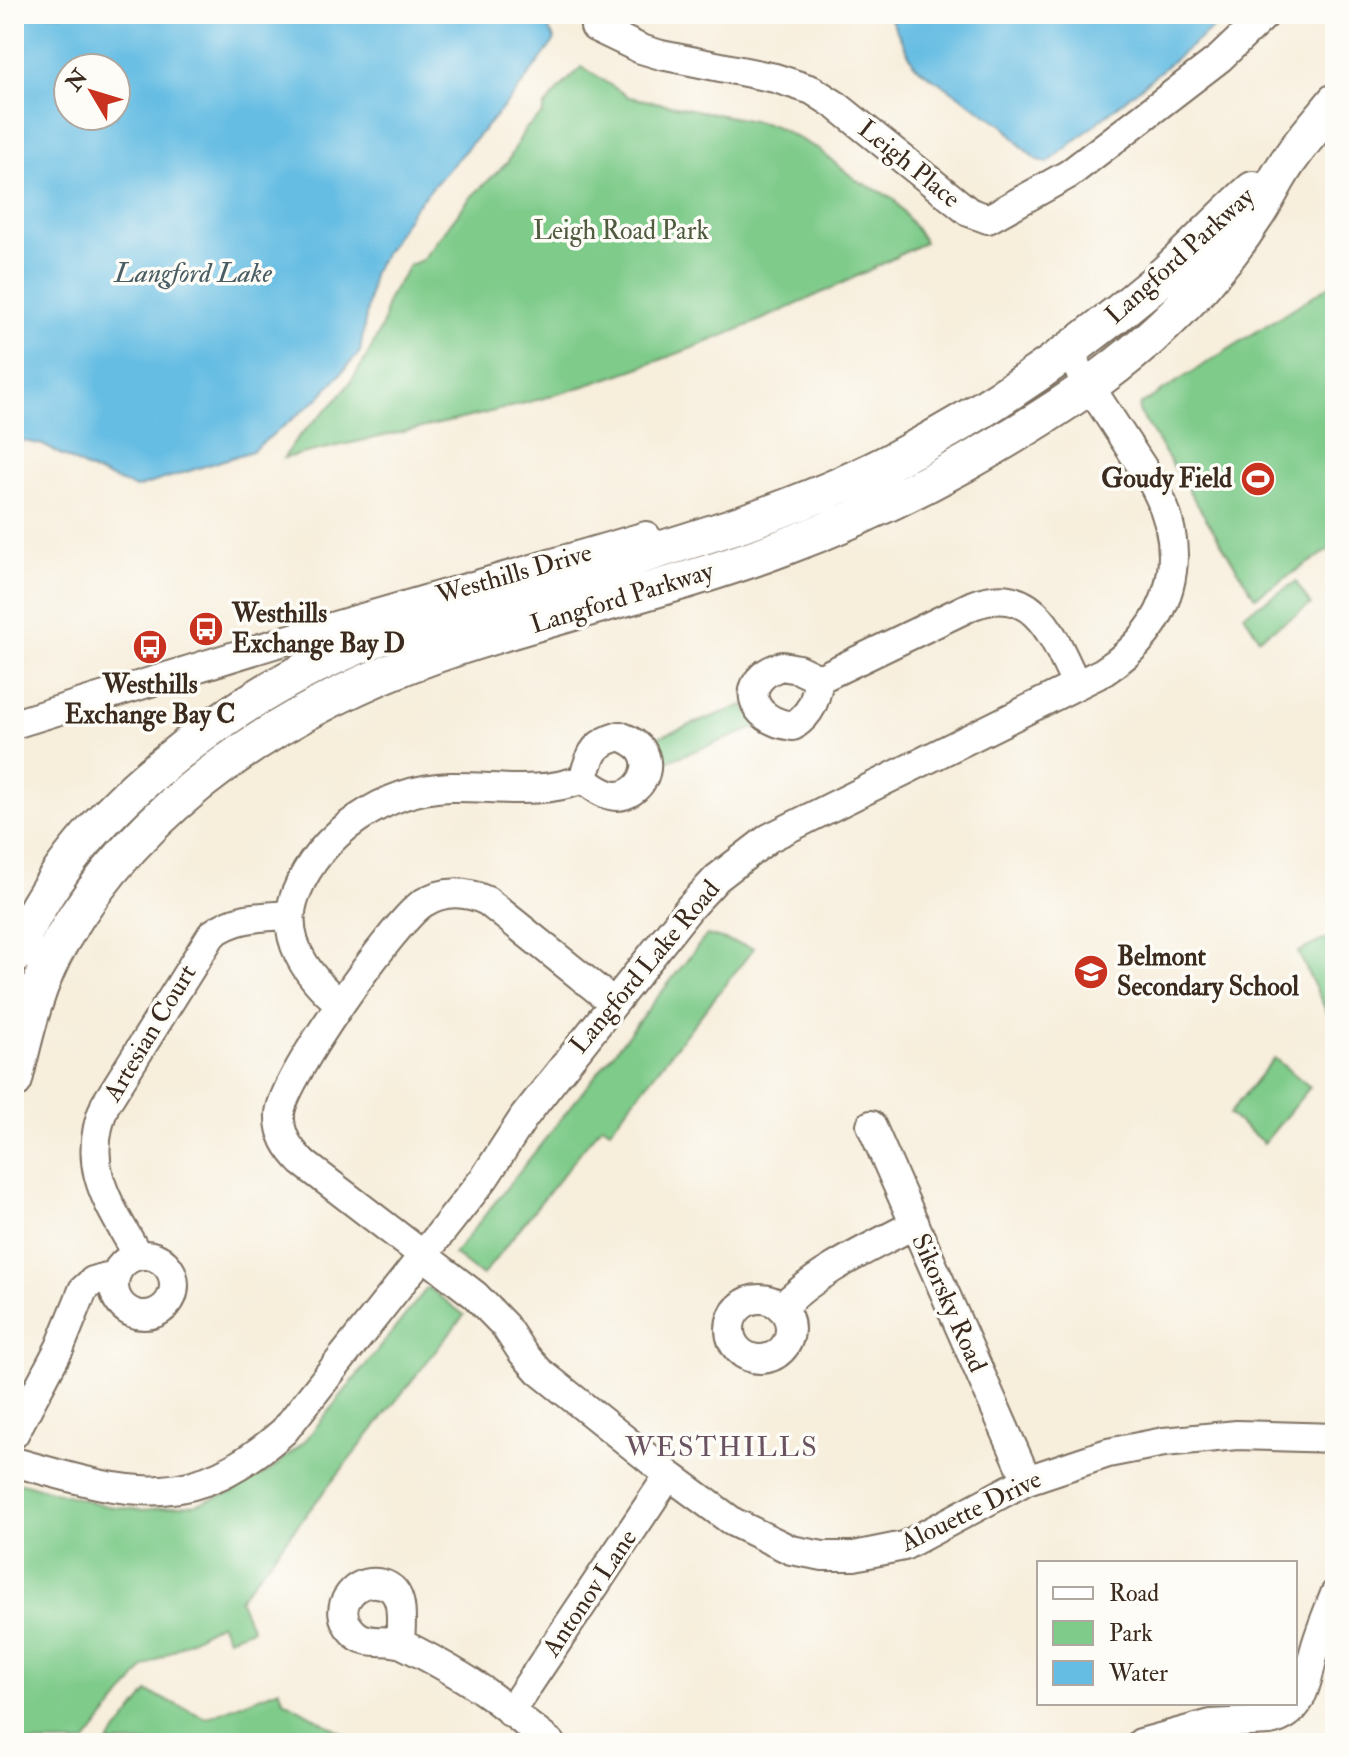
<svg xmlns="http://www.w3.org/2000/svg" width="1349" height="1757" font-family="'IM FELL Double Pica',serif">
  <style>
    .green { fill: #7ecb8a; stroke: #5c7a54; stroke-width: 2 }
    .water { fill: #66bde3; stroke: #507480; stroke-width: 2; fill-rule: evenodd }
    .lines { fill: none; stroke-linecap: round; stroke-linejoin: round }
    .minor-casing { stroke: #7d6f60; stroke-width: 32 }
    .major-casing { stroke: #7d6f60; stroke-width: 40 }
    .minor { stroke: #fff; stroke-width: 28 }
    .major { stroke: #fff; stroke-width: 36 }
    .labels { text-anchor: middle; dominant-baseline: central; stroke-width: 7; stroke-linejoin: round; paint-order: stroke }
    .street-label { font-size: 26px; fill: #3b2a1e; stroke: #fdfcf7 }
    .park-label { font-size: 26px; fill: #4f5a3e; stroke: #fdfcf7 }
    .poi-label { font-size: 26px; font-weight: bold; fill: #3b2a1e; stroke: #fdfcf7; text-anchor: start }
    .water-label { font-size: 28px; font-style: italic; fill: #4a5d63; stroke: #fdfcf7 }
    .neighbourhood-label { font-size: 28px; letter-spacing: 2px; fill: #6a5360; stroke: #fdfcf7 }
  </style>
  <rect width="100%" height="100%" fill="#fdfcf7"/>
  <filter id="ink" filterUnits="userSpaceOnUse"><feTurbulence type="fractalNoise" baseFrequency=".0125" numOctaves="2"/><feDisplacementMap in="SourceGraphic" scale="16" xChannelSelector="R" yChannelSelector="G"/><feConvolveMatrix kernelMatrix="1 2 1 2 8 2 1 2 1" color-interpolation-filters="sRGB"/></filter>
  <filter id="wash" filterUnits="userSpaceOnUse"><feTurbulence type="fractalNoise" baseFrequency=".006" numOctaves="4" result="noise"/><feDisplacementMap in="SourceGraphic" scale="32" xChannelSelector="R" yChannelSelector="G"/><feGaussianBlur stdDeviation="1.8" result="paint"/><feColorMatrix in="noise" values="0 0 0 0 0 0 0 0 0 0 0 0 0 0 0 0 0 1.4 0 .05"/><feComposite in="paint" operator="in"/></filter>
  <g filter="url(#wash)">
    <rect width="100%" height="100%" fill="#f7eedc"/>
    <path class="green" d="M582 67 629 97 773 125 818 149 856 180 893 198 925 242C810 302 692 353 568 391 475 419 379 436 284 458 297 431 323 417 341 394 357 375 372 348 382 326 386 317 384 306 389 297 395 285 404 278 408 266L422 260 470 198 507 163 525 129 542 115 545 106 558 90Z
      M1335 282V546L1255 597 1139 411 1140 405Z
      M1296 582 1311 605 1259 638 1244 614Z
      M744 705 758 727 665 762 655 738Z
      M1335 934V1029L1298 952Z
      M707 935 754 948 610 1130 602 1125 482 1276 454 1254Z
      M1274 1058 1310 1087 1264 1143 1229 1114Z
      M428 1287 464 1315 239 1599 252 1629 228 1638 220 1623 145 1667 85 1743H14V1481L107 1506 143 1510 197 1504 234 1491 272 1469 304 1442Z
      M279 1689 284 1700 359 1743H108L148 1692 206 1718Z"/>
    <path class="water" d="M14 14H540L555 40 515 94 413 209 373 272 360 352 319 398 252 451 136 488 88 469 43 445 14 439ZM68 68H116V116H68Z
      M888 14H1230L1048 163 1036 159 1023 148 1004 126 915 66Z"/>
  </g>
  <g filter="url(#ink)">
    <g class="lines">
      <g class="minor-casing">
        <path id="minor" d="M595 27 641 49 661 55 775 78 812 90 837 106 969 212 988 219 1069 174 1220 58 1266 14
          M782 666 798 669 819 679C815 701 812 713 793 726 748 721 738 679 782 666Z
          M819 679 973 605C1036 581 1054 639 1076 684
          M14 724 290 639 646 536
          M620 736C628 739 635 742 641 749 655 768 639 795 617 796 604 796 593 786 583 779 592 753 592 744 620 736Z
          M614 1003 487 901C466 891 443 890 423 903 394 922 282 1080 280 1114 279 1134 288 1148 302 1162L475 1295 505 1326 522 1352 539 1371 669 1475 733 1522 791 1550 823 1556H854L904 1546 1027 1480 1108 1453 1164 1442 1237 1435 1335 1438
          M340 1004C307 976 278 937 296 893 320 833 386 789 450 787 496 786 538 796 583 779
          M871 1125 1027 1480
          M137 1254C108 1202 80 1166 105 1105L212 934C237 916 260 917 290 915
          M114 1285a30 30 0 1 1 60 0a30 30 0 1 1-60 0Z
          M730 1329a30 30 0 1 1 60 0a30 30 0 1 1-60 0Z
          M781 1308C819 1270 868 1249 915 1224
          M14 1434 60 1347 83 1290 93 1281 107 1277 115 1278
          M14 1462C127 1493 187 1517 284 1431L485 1177 524 1117 690 907 717 878 769 838 1103 672C1172 627 1193 555 1152 482L1068 353
          M400 1643C401 1621 407 1586 377 1583 366 1582 357 1586 350 1594 340 1606 341 1620 353 1632 367 1647 388 1637 404 1645 432 1659 463 1676 488 1694 510 1710 530 1728 551 1743
          M510 1712 669 1475
          M1141 1743 1211 1724 1270 1721C1306 1713 1306 1679 1315 1649 1320 1631 1328 1612 1335 1594"/>
      </g>
      <g class="major-casing">
        <path id="major" d="M14 956C45 881 97 819 159 768 230 708 310 662 398 630 426 619 455 612 484 603 619 560 761 527 888 463 984 414 1073 352 1155 283 1189 254 1219 220 1253 190
          M14 1080C25 1033 36 984 61 941 142 801 287 707 437 654 551 614 671 590 784 547 846 524 906 496 964 464 1056 412 1148 354 1215 270 1230 253 1244 234 1256 215 1269 196 1278 174 1292 156 1305 137 1321 120 1335 102"/>
      </g>
      <use href="#minor" class="minor"/>
      <use href="#major" class="major"/>
    </g>
  </g>
  <defs>
    <g id="stadium-disc" transform="scale(1.8)"><circle r="9.5" fill="#c8321e" stroke="#fdfcf7"/><path d="M0-5a6.5 5 0 1 0 0 10a6.5 5 0 1 0 0-10ZM-3.5-1.8h7v3.6h-7Z" fill="#fff"/></g>
    <g id="bus-disc" transform="scale(1.8)"><circle r="9.5" fill="#c8321e" stroke="#fdfcf7"/><path d="M-5-6H5V4H4V6H2V4H-2V6H-4V4H-5ZM-3.5-4V0h7V-4ZM-3.5 1.2v1.5H-2V1.2ZM2 1.2v1.5H3.5V1.2Z" fill="#fff"/></g>
    <g id="school-disc" transform="scale(1.8)"><circle r="9.5" fill="#c8321e" stroke="#fdfcf7"/><path d="M0-5L7-2L0 1L-7-2ZM-4 1L0 2.5L4 1V4Q0 6-4 4Z" fill="#fff"/></g>
  </defs>
  <g fill-rule="evenodd">
    <use href="#stadium-disc" x="1258" y="479"/>
    <use href="#bus-disc" x="206" y="629"/>
    <use href="#bus-disc" x="150" y="647"/>
    <use href="#school-disc" x="1091" y="972"/>
  </g>
  <g class="labels">
    <g class="street-label">
      <text transform="translate(909 164) rotate(39)">Leigh Place</text>
      <text transform="translate(1180 256) rotate(-42)">Langford Parkway</text>
      <text transform="translate(514 574) rotate(-16)">Westhills Drive</text>
      <text transform="translate(622 598) rotate(-17)">Langford Parkway</text>
      <text transform="translate(645 967) rotate(-50)">Langford Lake Road</text>
      <text transform="translate(150 1033) rotate(-59)">Artesian Court</text>
      <text transform="translate(949 1303) rotate(66)">Sikorsky Road</text>
      <text transform="translate(971 1511) rotate(-26)">Alouette Drive</text>
      <text transform="translate(590 1593) rotate(-56)">Antonov Lane</text>
    </g>
    <g class="park-label">
      <text x="621" y="231">Leigh Road Park</text>
    </g>
    <g class="poi-label">
      <text x="1232" y="479" text-anchor="end">Goudy Field</text>
      <text x="232" y="614">Westhills<tspan x="232" dy="30">Exchange Bay D</tspan></text>
      <text x="150" y="685" text-anchor="middle">Westhills<tspan x="150" dy="30">Exchange Bay C</tspan></text>
      <text x="1117" y="957">Belmont<tspan x="1117" dy="30">Secondary School</tspan></text>
    </g>
    <g class="water-label">
      <text x="193" y="273">Langford Lake</text>
    </g>
    <g class="neighbourhood-label">
      <text x="722" y="1447">WESTHILLS</text>
    </g>
  </g>
  <rect width="1349" height="1757" fill="none" stroke="#fdfcf7" stroke-width="48"/>
  <rect x="1037" y="1561" width="260" height="144" fill="#fdfcf7" stroke="#afa8a0" stroke-width="2"/>
  <rect x="1053" y="1587" width="40" height="12" fill="#ffffff" stroke="#afa8a0" stroke-width="2"/>
  <text x="1109" y="1601" font-size="24" fill="#3b2a1e">Road</text>
  <rect x="1053" y="1621" width="40" height="24" fill="#7ecb8a" stroke="#afa8a0" stroke-width="2"/>
  <text x="1109" y="1641" font-size="24" fill="#3b2a1e">Park</text>
  <rect x="1053" y="1661" width="40" height="24" fill="#66bde3" stroke="#afa8a0" stroke-width="2"/>
  <text x="1109" y="1681" font-size="24" fill="#3b2a1e">Water</text>
  <g transform="translate(92 92) rotate(308)"><circle r="38" fill="#fdfcf7" stroke="#afa8a0" stroke-width="2"/>
  <path d="M0-6L14 30L0 20L-14 30Z" fill="#c8321e"/>
  <text y="-12" font-size="22" font-weight="bold" text-anchor="middle" fill="#3b2a1e">N</text>
  </g>
</svg>
